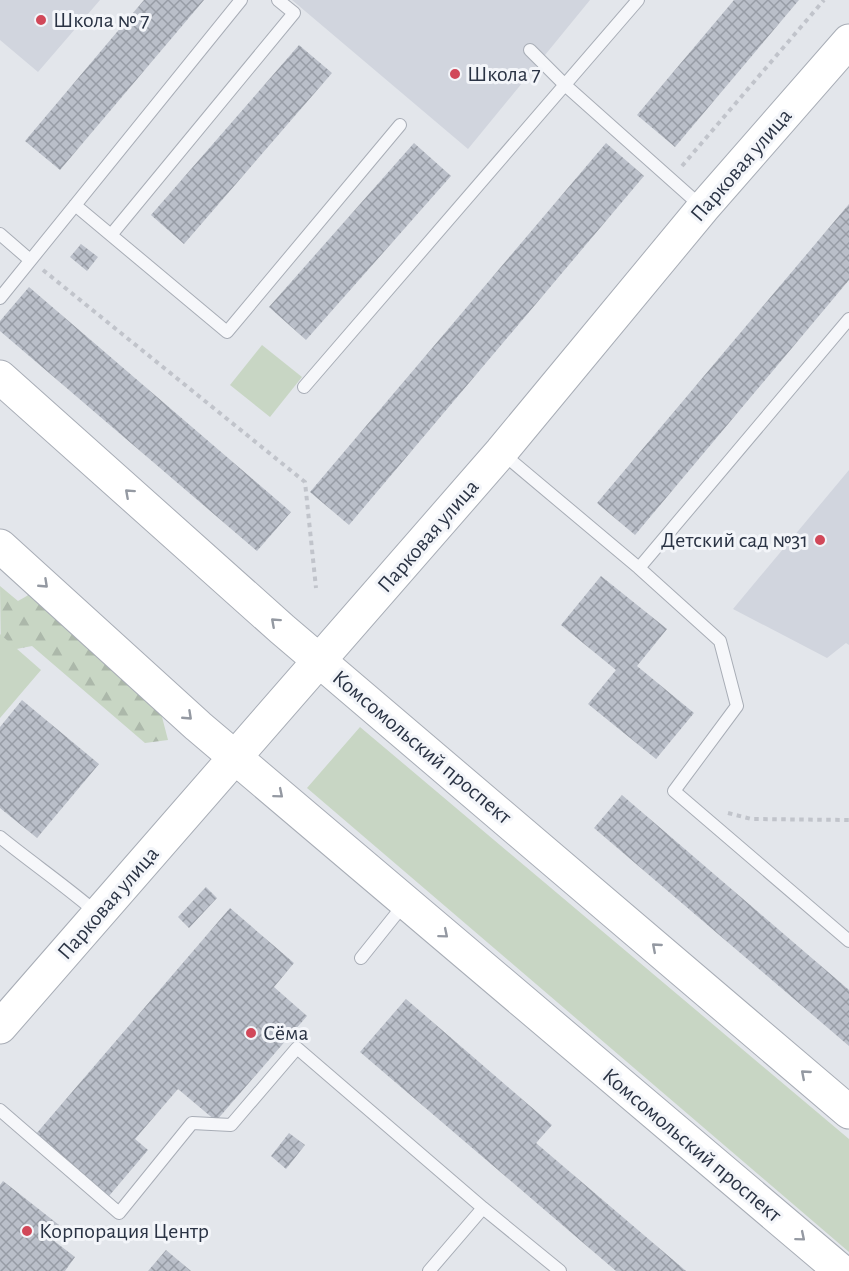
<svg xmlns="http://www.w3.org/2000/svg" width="849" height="1271" font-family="'Alegreya Sans',sans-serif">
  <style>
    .built { fill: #d1d5de }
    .forest { fill: url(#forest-firs) }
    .park { fill: #c8d6c4 }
    .building { fill: url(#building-cross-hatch) }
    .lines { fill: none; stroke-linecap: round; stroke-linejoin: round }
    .lane-casing { stroke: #a8adb6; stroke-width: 14 }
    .secondary-casing { stroke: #a8adb6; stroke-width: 35 }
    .path { stroke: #c1c4cb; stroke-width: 4; stroke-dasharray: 4.5 4.5; stroke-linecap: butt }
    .lane { stroke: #f6f7fa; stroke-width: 12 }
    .secondary { stroke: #fff; stroke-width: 33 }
    .oneway { stroke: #9499a2 }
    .poi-dot { fill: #d14859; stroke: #f3f5f9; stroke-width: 2 }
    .labels { text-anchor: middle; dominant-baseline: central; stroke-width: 6; stroke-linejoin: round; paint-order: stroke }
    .poi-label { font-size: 22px; fill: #2a3344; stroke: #f3f5f9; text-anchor: start }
    .street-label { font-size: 22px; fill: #2a3344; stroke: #f3f5f9 }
  </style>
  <defs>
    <pattern id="forest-firs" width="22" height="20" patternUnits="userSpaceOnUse" patternTransform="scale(1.5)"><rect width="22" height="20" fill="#c8d6c4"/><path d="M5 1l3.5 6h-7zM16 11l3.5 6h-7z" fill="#acb8aa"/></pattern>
    <pattern id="building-cross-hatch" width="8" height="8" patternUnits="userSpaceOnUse" patternTransform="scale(1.5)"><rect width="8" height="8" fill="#babfc9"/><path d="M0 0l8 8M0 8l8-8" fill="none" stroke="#979ca5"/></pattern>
  </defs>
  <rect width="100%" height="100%" fill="#e3e6eb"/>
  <path class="built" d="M0 0H100L38 72 0 40Z
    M292 0H590L468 149Z
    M849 470V645L846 643 827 658 733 609Z"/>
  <path class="forest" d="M0 586 18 601 32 593 161 713 168 740 145 743 32 646 1 652Z"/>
  <path class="park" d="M262 345 302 377 270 417 230 385Z
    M0 634 41 670 0 718Z
    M360 727 849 1139V1252L307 788Z"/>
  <path class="building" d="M144 0H204L60 170 25 141Z
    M734 0H799L675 147 637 115Z
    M299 45 332 73 184 244 151 215Z
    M414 143 451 176 306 340 269 307Z
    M606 143 644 176 349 525 310 492Z
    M849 204V280L635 535 597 503Z
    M81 244 98 257 87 271 70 257Z
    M29 287 291 512 257 551 0 331V321Z
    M601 576 667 629 637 666 694 713 656 759 588 704 616 670 561 625Z
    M22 700 99 764 37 838 0 808V727Z
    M622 795 849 990V1046L594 828Z
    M206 887 217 898 189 928 178 917Z
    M230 908 294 963 274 987 307 1016 216 1121 178 1089 135 1139 148 1150 109 1196 36 1134Z
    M406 999 552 1125 536 1143 686 1271H616L360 1052Z
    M289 1133 305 1145 286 1169 271 1156Z
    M3 1181 59 1225 49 1237 75 1257 65 1271H0V1185Z
    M166 1250 191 1271H148Z"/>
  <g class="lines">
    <g class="lane-casing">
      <path id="lane" d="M530 50 565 85 702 207
        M75 205 227 332 400 125
        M0 234 30 260
        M111 235 294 13 278 0
        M0 298 241 0
        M849 319 639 568 720 641 737 706 674 791 849 941
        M304 387 638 0
        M502 453 639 568
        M0 837C32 863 67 887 98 914
        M361 958 405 903
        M0 1110 119 1213 192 1123 231 1125 297 1048 483 1208 560 1271
        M429 1271 483 1208"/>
    </g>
    <g class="secondary-casing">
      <path id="secondary" d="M0 377 282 629 849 1112
        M0 546 198 726 841 1271
        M0 1027 501 452 703 208 849 41"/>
    </g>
    <path class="path" d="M682 166 824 0
      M43 270 305 482 316 588
      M728 813 751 819 849 820"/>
    <use href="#lane" class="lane"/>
    <use href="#secondary" class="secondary"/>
  </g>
  <defs><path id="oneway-chevron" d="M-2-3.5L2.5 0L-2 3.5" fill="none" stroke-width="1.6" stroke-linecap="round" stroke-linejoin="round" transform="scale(1.5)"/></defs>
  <g class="oneway">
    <use href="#oneway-chevron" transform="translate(129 493) rotate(-138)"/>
    <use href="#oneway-chevron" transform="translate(44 584) rotate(43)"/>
    <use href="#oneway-chevron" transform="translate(275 622) rotate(-138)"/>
    <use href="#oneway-chevron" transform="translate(188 716) rotate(43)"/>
    <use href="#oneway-chevron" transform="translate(279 794) rotate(40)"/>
    <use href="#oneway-chevron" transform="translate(444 934) rotate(40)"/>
    <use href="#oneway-chevron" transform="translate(656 947) rotate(-139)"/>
    <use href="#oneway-chevron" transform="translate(805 1074) rotate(-139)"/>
    <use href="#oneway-chevron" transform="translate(801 1237) rotate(40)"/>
  </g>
  <g class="poi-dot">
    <circle cx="41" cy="20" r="6"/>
    <circle cx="455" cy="74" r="6"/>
    <circle cx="820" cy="540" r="6"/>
    <circle cx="251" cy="1033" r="6"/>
    <circle cx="27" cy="1231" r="6"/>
  </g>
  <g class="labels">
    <g class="poi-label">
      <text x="53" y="20">Школа № 7</text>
      <text x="467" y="74">Школа 7</text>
      <text x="808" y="540" text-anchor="end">Детский сад №31</text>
      <text x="263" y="1033">Сёма</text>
      <text x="39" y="1231">Корпорация Центр</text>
    </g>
    <g class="street-label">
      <text transform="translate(741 165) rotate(-49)">Парковая улица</text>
      <text transform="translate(428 536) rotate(-49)">Парковая улица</text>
      <text transform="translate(422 747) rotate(40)">Комсомольский проспект</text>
      <text transform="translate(108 903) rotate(-49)">Парковая улица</text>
      <text transform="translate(692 1145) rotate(40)">Комсомольский проспект</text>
    </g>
  </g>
</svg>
